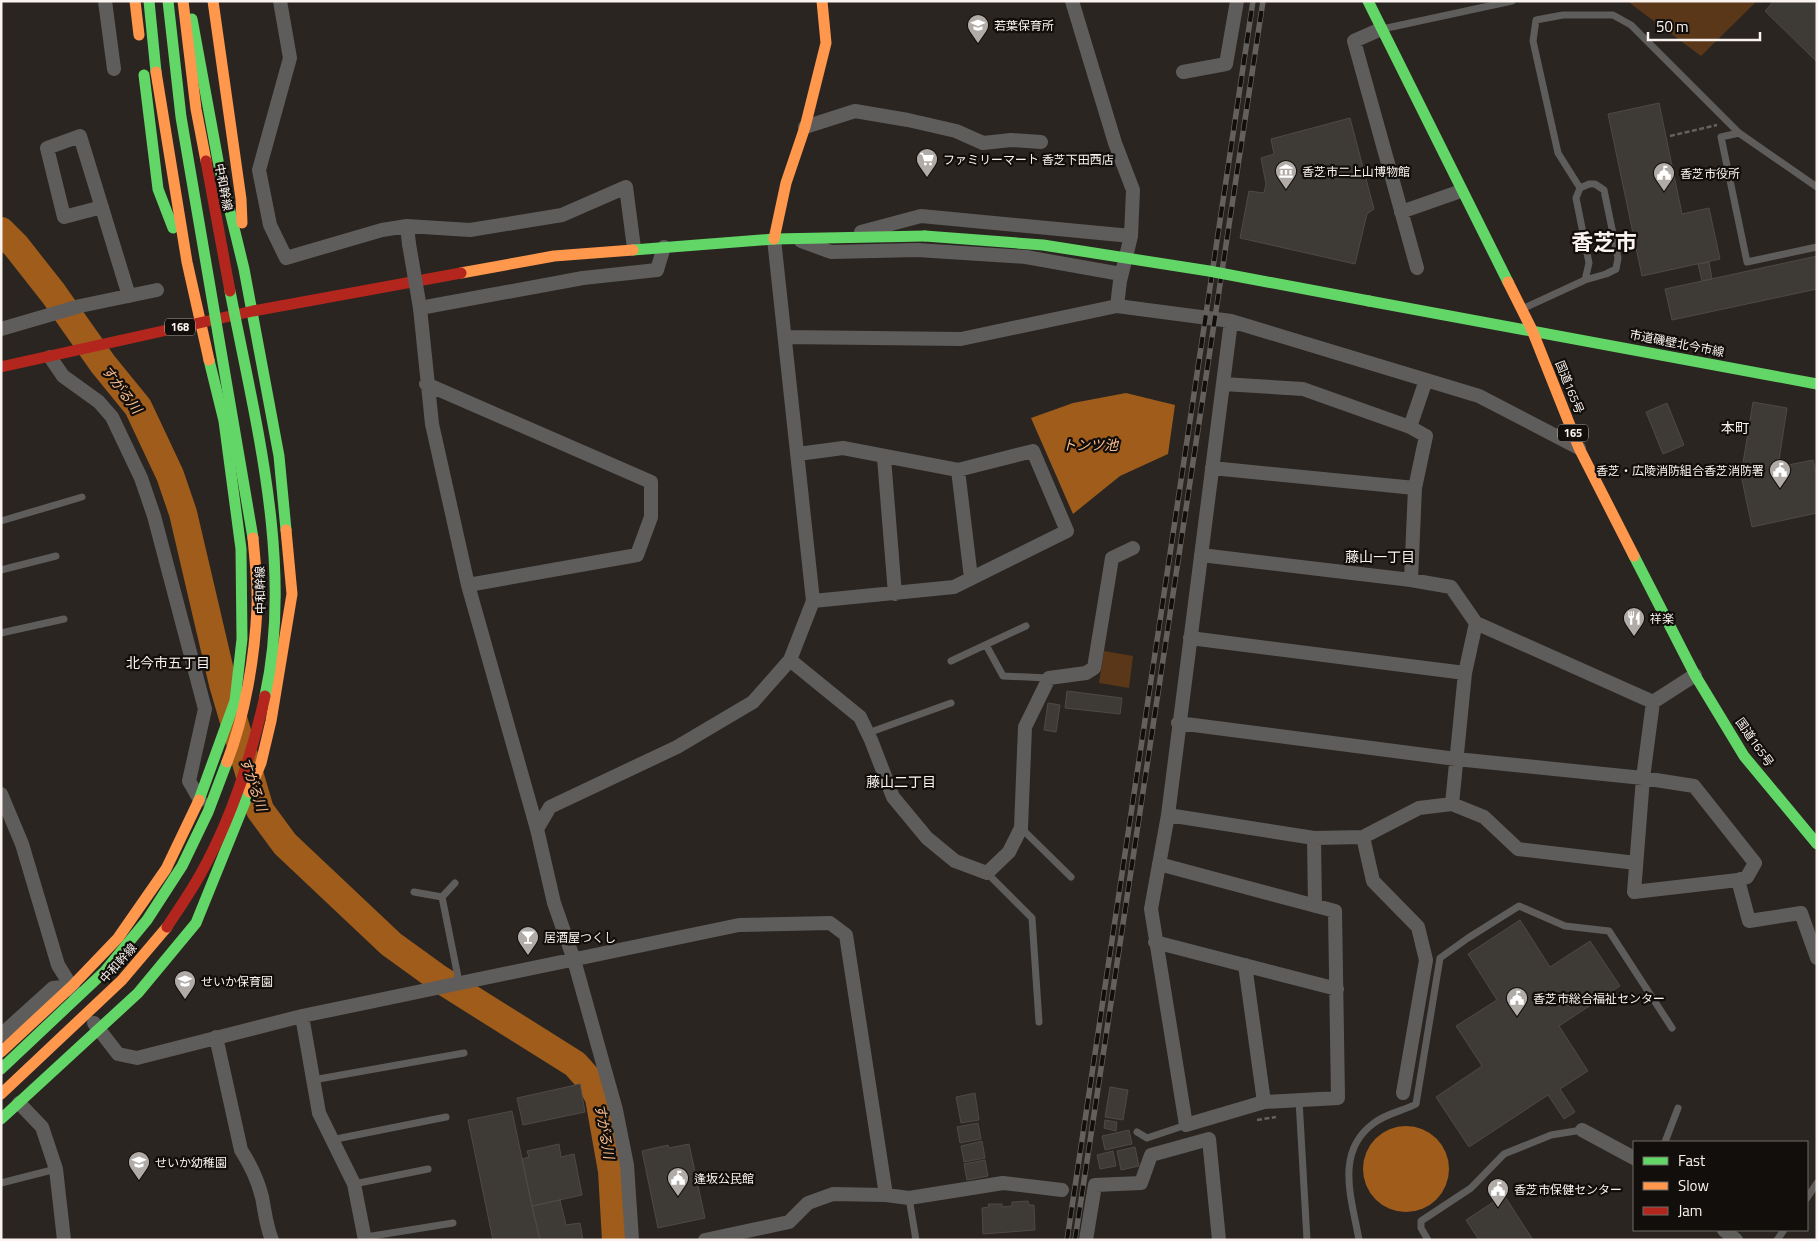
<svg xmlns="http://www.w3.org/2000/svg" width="1818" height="1241" font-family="'Titillium Web','Noto Sans JP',sans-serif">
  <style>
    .green { fill: #5a3718 }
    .water { fill: #9f5c1b }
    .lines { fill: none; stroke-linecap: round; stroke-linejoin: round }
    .river { stroke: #9f5c1b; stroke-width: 28 }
    .building { fill: #3e3b37; stroke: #4e4945 }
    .path { stroke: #64615e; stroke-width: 2.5; stroke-dasharray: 5 2.5; stroke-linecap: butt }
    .lane { stroke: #5f5d5c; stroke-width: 7 }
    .street { stroke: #5f5d5c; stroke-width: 14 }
    .fast { stroke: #63d668; stroke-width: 11 }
    .slow { stroke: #ff974d; stroke-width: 11 }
    .jam { stroke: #b3261e; stroke-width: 11 }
    .rail-casing { stroke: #64605d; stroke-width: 5.5 }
    .rail { stroke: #120e0b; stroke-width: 4; stroke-dasharray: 11; stroke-linecap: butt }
    .street-bridge { stroke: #5f5d5c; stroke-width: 14 }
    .fast-bridge { stroke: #63d668; stroke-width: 11 }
    .slow-bridge { stroke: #ff974d; stroke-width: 11 }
    .jam-bridge { stroke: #b3261e; stroke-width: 11 }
    .labels { text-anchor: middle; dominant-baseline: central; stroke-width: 4.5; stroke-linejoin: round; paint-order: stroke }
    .shield { fill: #120e0b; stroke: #b4aeab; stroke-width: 1 }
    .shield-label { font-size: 11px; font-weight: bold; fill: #faf3ef }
    .poi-label { font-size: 12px; fill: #faf3ef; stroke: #120e0b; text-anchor: start }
    .street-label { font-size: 12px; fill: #faf3ef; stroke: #120e0b }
    .water-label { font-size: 14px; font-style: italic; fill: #f7bb8d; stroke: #120e0b }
    .neighbourhood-label { font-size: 14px; fill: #faf3ef; stroke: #120e0b }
    .town-label { font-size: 22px; font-weight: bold; fill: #faf3ef; stroke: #120e0b }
  </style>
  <rect width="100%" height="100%" fill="#2a2520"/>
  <path class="green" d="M1627 1H1757L1701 56Z
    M1104 651 1133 656 1129 688 1099 683Z"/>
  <path class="water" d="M1126 393 1175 405 1168 454 1120 476 1073 514 1031 418 1073 403Z
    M1363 1169a43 43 0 1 1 86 0a43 43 0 1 1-86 0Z"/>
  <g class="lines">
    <path class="river" d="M1 231 16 246 53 293 103 364 138 407 170 475 183 513 223 684 260 810 285 844 391 944 438 978 575 1064 591 1082 599 1098 612 1171 616 1240"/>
  </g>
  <path class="building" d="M1774 1H1817V62L1765 11Z
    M1659 103 1682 214 1709 208 1720 259 1642 276 1608 114Z
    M1350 118 1374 209 1367 214 1355 264 1240 238 1249 191 1264 193 1266 184 1261 158 1274 154 1271 139Z
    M1817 256V289L1672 320 1665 289Z
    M1709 262 1712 279 1702 281 1698 264Z
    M1753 402 1787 408 1778 467 1813 460 1817 478V513L1752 527 1741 475Z
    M1667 403 1684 445 1663 454 1646 412Z
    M1067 691 1122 698 1120 714 1065 708Z
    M1048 703 1060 705 1056 732 1044 730Z
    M1520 920 1550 967 1590 941 1620 986 1559 1026 1588 1071 1560 1089 1575 1112 1564 1119 1548 1095 1469 1147 1436 1097 1482 1066 1456 1026 1497 1000 1468 954Z
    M580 1084 585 1112 523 1125 517 1098Z
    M1110 1087 1128 1090 1123 1120 1105 1117Z
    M975 1093 979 1120 961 1123 956 1097Z
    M512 1111 532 1206 540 1240H493L468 1120Z
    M1105 1120 1117 1122 1116 1131 1104 1128Z
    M978 1123 981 1139 960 1143 957 1127Z
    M1129 1130 1132 1144 1105 1150 1102 1136Z
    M982 1141 985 1158 964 1162 961 1146Z
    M559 1144 561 1157 574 1154 582 1195 532 1206 522 1159 529 1157 527 1151Z
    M689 1144 705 1218 658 1228 642 1151 668 1145 669 1148Z
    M1135 1147 1139 1166 1121 1170 1117 1151Z
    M1113 1151 1116 1166 1100 1169 1097 1155Z
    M985 1160 988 1176 967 1180 964 1164Z
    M1504 1195 1533 1240H1479L1466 1220Z
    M560 1200 566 1225 580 1223 583 1240H540L532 1206Z
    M1028 1201 1029 1205H1034L1035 1230 983 1234 982 1208 989 1207 988 1204H1002V1207L1012 1206V1202Z"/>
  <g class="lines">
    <path class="path" d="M1670 136 1717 125
      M1257 1120 1276 1117"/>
    <path class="lane" d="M1387 28 1512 1
      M1589 184H1595L1604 190 1618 258 1616 269 1606 274 1585 280 1589 263 1576 198 1580 188Z
      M1817 187 1739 133 1721 137 1747 262 1817 247
      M1580 188 1558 153 1533 41 1536 20 1563 15H1613L1631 25 1739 133
      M1524 308 1585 280
      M1 521 82 497
      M1 570 56 556
      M1 633 64 619
      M986 645 1003 676 1049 678
      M951 661 1026 626
      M868 733 951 703
      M1021 828 1071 877
      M987 873 1032 918 1039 1022
      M414 892 442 897 459 982
      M442 897 455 883
      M313 1080 464 1053
      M1299 1100 1307 1240
      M1137 1132 1147 1138 1186 1125
      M331 1140 446 1117
      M1665 1142 1678 1108
      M1 1183 56 1169
      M354 1184 428 1169
      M909 1198 916 1240
      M1807 1198 1817 1183
      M366 1237 453 1223
      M1359 1240C1352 1199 1334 1152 1374 1123 1387 1113 1403 1111 1416 1104L1440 958 1468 938 1519 906 1565 926 1609 931 1672 1028
      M1428 1240 1421 1228V1221L1471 1188 1504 1154 1551 1135 1582 1130
      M1777 1240 1784 1230"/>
    <path class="street" d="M105 1 114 69
      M280 1 290 58 259 170 270 225 286 258 382 230 407 226 409 244
      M1381 29 1354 41 1417 268
      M1183 72 1226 64 1237 1
      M805 127 855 111 908 120 956 131 983 143 1011 140 1041 142
      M102 207 64 217 47 148 80 136 129 296
      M1401 212 1461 191
      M407 226 470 230 562 215 626 187 634 248
      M861 232 921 216 1131 236
      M801 241 831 252 917 250 1026 257 1121 274
      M1117 306 1231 321
      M1 329 80 306 157 290
      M785 337 961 339 1117 306 1120 281 1131 236 1133 190 1115 143 1072 1
      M50 357 63 376 99 402 112 417 141 478 154 516 205 709 189 781 200 800
      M426 384 651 482V517L637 555 468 585
      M1223 384 1303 389 1410 427 1426 436 1415 488
      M1410 427 1426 380
      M798 454 843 448 958 470 1033 451 1067 531 954 587 813 601
      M884 458 895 594
      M1212 468 1415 488 1411 580
      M958 470 971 578
      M1201 555 1411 580 1451 587 1476 623 1465 673 1452 804
      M1476 623 1653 702
      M1190 638 1465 673
      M790 660 860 717 871 740 893 797 927 838 955 861 987 873 1009 852 1021 828 1025 727 1049 678 1086 673 1094 668 1112 558 1133 548
      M1178 723 1456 759 1643 778 1694 786 1755 863 1747 877 1738 880 1634 892 1643 778 1653 702 1695 675
      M1 794 22 844 58 965 76 994
      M1168 815 1314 838 1363 837 1419 808 1452 804 1484 817 1518 849 1636 863
      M537 829 550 807 677 747 753 702 790 660 813 601 774 239
      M1363 837 1373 881 1418 927 1426 960 1403 1093
      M1314 838 1315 906
      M1159 864 1335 911 1338 1098 1264 1102 1186 1125 1151 909 1168 815 1231 321 1479 396 1579 448
      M1738 880 1749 921 1801 913 1817 958
      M1155 942 1337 989
      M1245 965 1264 1102
      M302 1016 319 1113 354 1184 365 1240
      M94 1023 118 1054 137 1058 302 1016 739 925 830 923 846 935 886 1195
      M1 1035 53 988 72 986
      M216 1037 241 1150C250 1164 258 1181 262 1197 265 1212 266 1226 272 1240
      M19 1103 42 1127 56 1169 64 1240
      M1582 1130 1634 1158
      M1724 1230 1736 1240
      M632 1240 627 1165 616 1110 574 960 554 903 537 829 468 585 432 424 420 308 583 278 657 270 664 247
      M705 1240 789 1222 808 1203 833 1194 886 1195 909 1198 1003 1183 1062 1190
      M1086 1240 1095 1185 1141 1183 1151 1155 1209 1139 1219 1240"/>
    <path class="fast" d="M149 1 156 72
      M1368 1 1508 282
      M192 19 219 166 244 269 279 456 286 530
      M144 75 158 189 173 228
      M633 250 774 239 925 236
      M1369 301 1817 384
      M1634 556 1695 675 1744 756 1817 844
      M199 800 235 701 242 639 241 549 224 421 209 360
      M1 1119 138 993 196 923 249 792"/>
    <path class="slow" d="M135 1 139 35
      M213 1 241 199 242 223
      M156 72 187 262 209 360
      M774 239 786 183 805 127 826 43 822 1
      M461 273 554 256 633 250
      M1508 282 1532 330 1579 448 1634 556
      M249 792 261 763 271 721 292 594 286 530
      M1 1052 72 986 118 938 166 869 199 800"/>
    <path class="jam" d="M253 311 461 273
      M1 367 253 311"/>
    <g class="rail-casing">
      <path id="rail" d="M1067 1240 1253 1
        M1075 1240 1263 1"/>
    </g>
    <use href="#rail" class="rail"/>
    <path class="street-bridge" d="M409 244 420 308"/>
    <path class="fast-bridge" d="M168 1 181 117 253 538
      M925 236 1043 245 1209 271 1369 301
      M230 291C255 420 294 565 265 696
      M1 1069 105 971 147 920 182 866 208 812 227 762"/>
    <path class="slow-bridge" d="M183 1 196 109 206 161
      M227 762C245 716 255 656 257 607 258 585 255 561 253 538
      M1 1094 122 980 167 927"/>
    <path class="jam-bridge" d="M206 161 230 291
      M167 927C178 910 190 893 200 875 231 820 251 758 265 696"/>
  </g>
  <defs>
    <g id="school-pin" transform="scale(1.125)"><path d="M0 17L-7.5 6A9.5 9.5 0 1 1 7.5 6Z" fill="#b1aba7" stroke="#120e0b"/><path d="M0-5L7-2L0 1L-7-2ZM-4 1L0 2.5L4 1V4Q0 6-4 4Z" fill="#fff"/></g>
    <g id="supermarket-pin" transform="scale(1.125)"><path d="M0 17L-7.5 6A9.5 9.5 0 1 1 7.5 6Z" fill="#b1aba7" stroke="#120e0b"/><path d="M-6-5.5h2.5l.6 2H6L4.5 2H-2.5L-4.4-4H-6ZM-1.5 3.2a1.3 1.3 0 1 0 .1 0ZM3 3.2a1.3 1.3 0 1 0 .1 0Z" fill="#fff"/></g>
    <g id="museum-pin" transform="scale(1.125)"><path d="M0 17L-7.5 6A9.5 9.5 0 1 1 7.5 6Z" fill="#b1aba7" stroke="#120e0b"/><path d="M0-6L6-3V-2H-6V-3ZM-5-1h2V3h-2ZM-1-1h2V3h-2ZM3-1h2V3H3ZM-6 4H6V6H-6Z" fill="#fff"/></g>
    <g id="civic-pin" transform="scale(1.125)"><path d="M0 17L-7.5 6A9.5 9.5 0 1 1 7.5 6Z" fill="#b1aba7" stroke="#120e0b"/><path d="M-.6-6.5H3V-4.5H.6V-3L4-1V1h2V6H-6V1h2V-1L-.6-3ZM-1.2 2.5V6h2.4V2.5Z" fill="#fff"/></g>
    <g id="restaurant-pin" transform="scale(1.125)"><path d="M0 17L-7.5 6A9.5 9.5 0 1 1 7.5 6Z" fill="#b1aba7" stroke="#120e0b"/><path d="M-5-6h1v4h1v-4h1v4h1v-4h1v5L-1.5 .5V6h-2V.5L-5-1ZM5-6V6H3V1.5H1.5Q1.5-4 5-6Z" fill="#fff"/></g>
    <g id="bar-pin" transform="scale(1.125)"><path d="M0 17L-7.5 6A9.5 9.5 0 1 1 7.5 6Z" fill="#b1aba7" stroke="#120e0b"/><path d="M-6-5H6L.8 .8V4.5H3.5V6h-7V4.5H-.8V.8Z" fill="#fff"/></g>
  </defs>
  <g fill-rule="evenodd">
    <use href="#school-pin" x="978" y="25"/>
    <use href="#supermarket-pin" x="927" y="159"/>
    <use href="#museum-pin" x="1286" y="171"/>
    <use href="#civic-pin" x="1664" y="173"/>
    <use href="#civic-pin" x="1780" y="470"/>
    <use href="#restaurant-pin" x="1634" y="618"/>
    <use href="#bar-pin" x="528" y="937"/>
    <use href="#school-pin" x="185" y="981"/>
    <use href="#civic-pin" x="1517" y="998"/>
    <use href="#school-pin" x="139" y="1162"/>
    <use href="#civic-pin" x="678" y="1178"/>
    <use href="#civic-pin" x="1498" y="1189"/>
  </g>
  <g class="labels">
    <g class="shield">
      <rect x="165" y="318.5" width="30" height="17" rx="4"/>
      <rect x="1558" y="424.5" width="30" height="17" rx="4"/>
    </g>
    <g class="shield-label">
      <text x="180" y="327">168</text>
      <text x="1573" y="433">165</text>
    </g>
    <g class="poi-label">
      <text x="994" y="25">若葉保育所</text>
      <text x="943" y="159">ファミリーマート 香芝下田西店</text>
      <text x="1302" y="171">香芝市二上山博物館</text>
      <text x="1680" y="173">香芝市役所</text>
      <text x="1764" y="470" text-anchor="end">香芝・広陵消防組合香芝消防署</text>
      <text x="1650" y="618">祥楽</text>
      <text x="544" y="937">居酒屋つくし</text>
      <text x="201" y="981">せいか保育園</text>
      <text x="1533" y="998">香芝市総合福祉センター</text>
      <text x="155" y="1162">せいか幼稚園</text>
      <text x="694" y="1178">逢坂公民館</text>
      <text x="1514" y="1189">香芝市保健センター</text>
    </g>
    <g class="street-label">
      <text transform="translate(224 187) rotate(79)">中和幹線</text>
      <text transform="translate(1677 343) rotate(11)">市道磯壁北今市線</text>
      <text transform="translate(1570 387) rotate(68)">国道165号</text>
      <text transform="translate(260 590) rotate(-91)">中和幹線</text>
      <text transform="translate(1755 742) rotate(55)">国道165号</text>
      <text transform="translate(118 963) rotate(-48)">中和幹線</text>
    </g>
    <g class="water-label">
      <text transform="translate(122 389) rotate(53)">すがる川</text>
      <text x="1090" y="444">トンツ池</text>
      <text transform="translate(254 784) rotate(71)">すがる川</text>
      <text transform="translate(605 1131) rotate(80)">すがる川</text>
    </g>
    <g class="neighbourhood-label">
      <text x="1735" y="427">本町</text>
      <text x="1380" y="556">藤山一丁目</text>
      <text x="168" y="662">北今市五丁目</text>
      <text x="901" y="781">藤山二丁目</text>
    </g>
    <g class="town-label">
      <text x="1604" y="242">香芝市</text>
    </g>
  </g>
  <rect width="1818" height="1241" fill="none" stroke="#faf3ef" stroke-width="5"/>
  <rect x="1633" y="1141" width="175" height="90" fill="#120e0b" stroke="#6f6a66"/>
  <rect x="1643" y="1157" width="25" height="8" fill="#63d668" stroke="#6f6a66"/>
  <text x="1678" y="1166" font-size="15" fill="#faf3ef">Fast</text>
  <rect x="1643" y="1182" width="25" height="8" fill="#ff974d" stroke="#6f6a66"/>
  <text x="1678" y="1191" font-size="15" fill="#faf3ef">Slow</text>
  <rect x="1643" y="1207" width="25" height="8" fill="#b3261e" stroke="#6f6a66"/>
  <text x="1678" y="1216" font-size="15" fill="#faf3ef">Jam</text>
  <path d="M1648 32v8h112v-8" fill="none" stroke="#faf3ef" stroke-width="2.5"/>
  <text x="1656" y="32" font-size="15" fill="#faf3ef" stroke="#120e0b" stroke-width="4" paint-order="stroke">50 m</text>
</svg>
